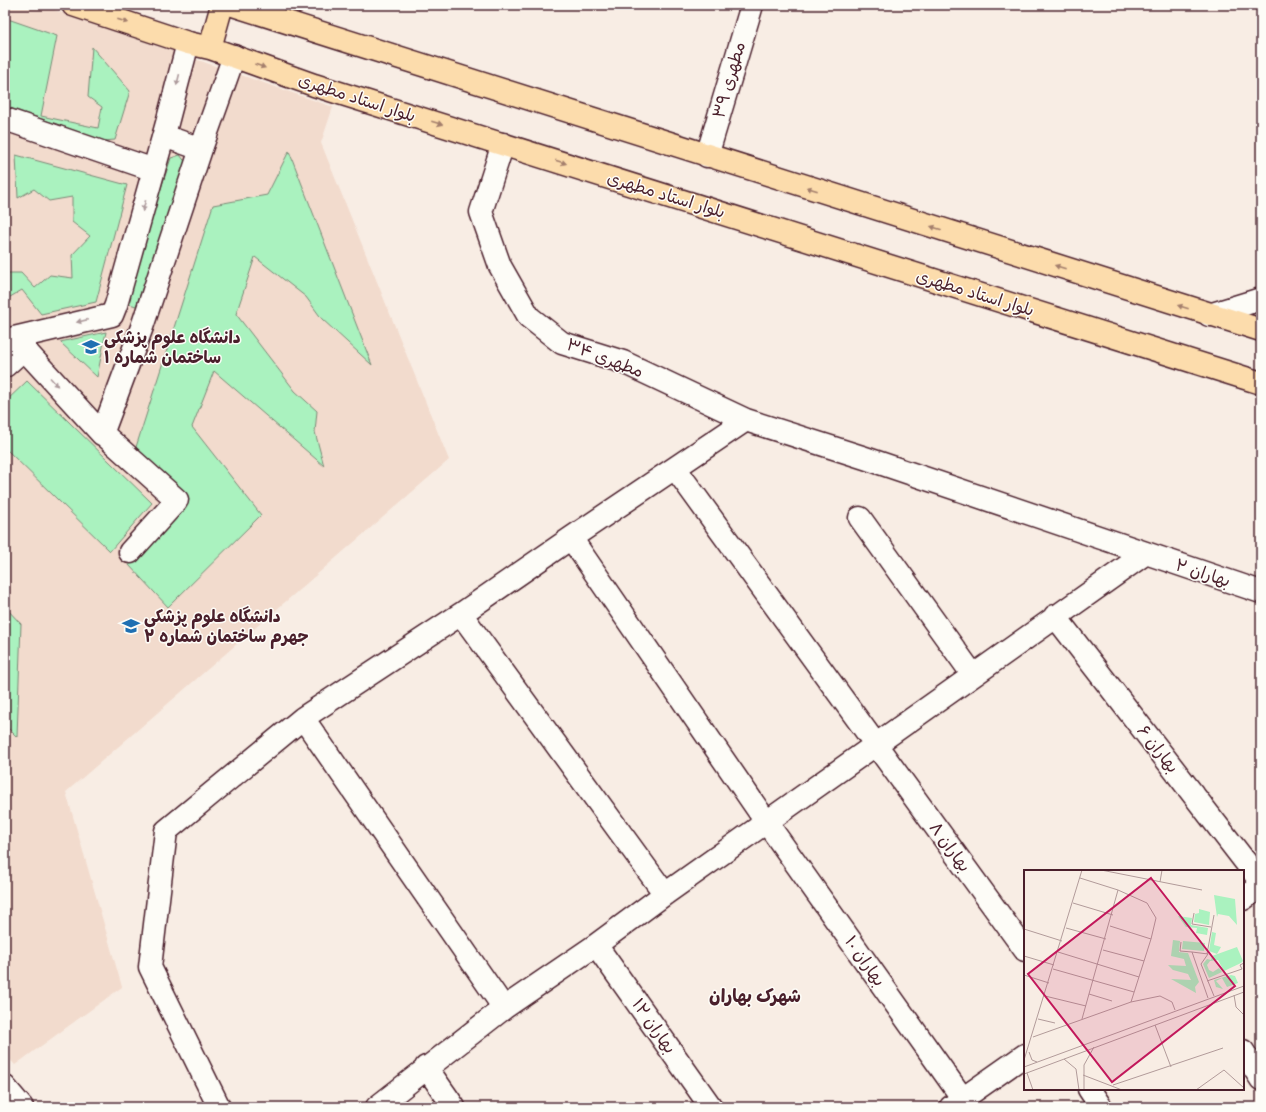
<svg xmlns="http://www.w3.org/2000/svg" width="1266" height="1112" font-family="Caveat,'Playpen Sans Arabic',sans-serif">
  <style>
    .built { fill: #f2dbcd }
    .green { fill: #aaf2bf; stroke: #7a8875 }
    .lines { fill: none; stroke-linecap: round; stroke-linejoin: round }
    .minor-casing { stroke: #4a1f2b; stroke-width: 25 }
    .tertiary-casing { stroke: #4a1f2b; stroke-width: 25 }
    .secondary-casing { stroke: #4a1f2b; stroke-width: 25 }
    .primary-casing { stroke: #4a1f2b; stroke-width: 25 }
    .minor { stroke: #fdfcf7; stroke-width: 22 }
    .tertiary { stroke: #fdfcf7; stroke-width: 22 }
    .secondary { stroke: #fdfcf7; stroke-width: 22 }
    .primary { stroke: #fcdcac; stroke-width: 22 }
    .oneway { fill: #a37e6c }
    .oneway2 { fill: #ac999b }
    .labels { text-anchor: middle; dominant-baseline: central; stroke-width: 3; stroke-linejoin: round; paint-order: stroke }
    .street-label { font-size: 17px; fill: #4a1f2b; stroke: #fdfcf7 }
    .poi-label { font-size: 17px; font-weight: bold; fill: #4a1f2b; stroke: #fdfcf7; text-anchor: start }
    .neighbourhood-label { font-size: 18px; font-weight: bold; fill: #4a1f2b; stroke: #fdfcf7 }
    .inset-road { fill: none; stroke: #b29b9a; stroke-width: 1 }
    .view { fill: #c2185b; fill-opacity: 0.15; stroke: #c2185b; stroke-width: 2 }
    .inset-edge { fill: none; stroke: #4a1f2b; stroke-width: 2 }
  </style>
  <rect width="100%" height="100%" fill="#f8ede4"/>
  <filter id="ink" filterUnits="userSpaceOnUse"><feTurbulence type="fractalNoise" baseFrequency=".025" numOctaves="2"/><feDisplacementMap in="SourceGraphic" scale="8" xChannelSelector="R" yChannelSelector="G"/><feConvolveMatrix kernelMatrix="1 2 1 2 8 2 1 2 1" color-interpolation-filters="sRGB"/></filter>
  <g filter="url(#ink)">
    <path class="built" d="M5 5H40L333 107 321 143 449 460 66 792 122 987 15 1065 5 1054Z"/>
    <path class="green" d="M5 18 57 36 41 116 98 128 102 107 88 97 92 47 130 91 115 140 104 141 5 106Z
      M289 151 372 365 322 319 306 297 255 257 236 314 295 391 317 411 315 432 324 466 214 371 192 427 261 515 168 607 128 564 186 498 136 447 213 205 267 195Z
      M16 155 127 185 96 302 41 314 22 290 5 300V273H21L35 288 50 275 73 278 72 255 90 236 72 222V197L49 201 34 189 18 198Z
      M180 155 187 164 136 306 123 302 171 158Z
      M106 332 97 377 60 342Z
      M27 381 152 503 110 551 5 448V402Z
      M5 607 21 624 17 737 5 725Z"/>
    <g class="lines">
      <g class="minor-casing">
        <path id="minor" d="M188 43 167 123 116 305 112 315 14 338 102 434 142 327 201 149 234 56
          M5 119 154 170
          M164 136 201 149
          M503 144 481 212 500 266 529 317 562 343 623 362 746 420
          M707 156 752 5
          M5 366 24 349
          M102 433 177 500 130 552
          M675 468 1025 950
          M860 518 973 675
          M571 538 767 823 963 1099
          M461 614 665 894
          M1055 616 1261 882
          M303 718 504 1008
          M596 945 711 1107
          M1243 1051 1261 1079
          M426 1067 454 1107
          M5 1087 22 1107
          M1089 1089 1101 1107
          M219 1107 150 967 166 831 303 718 461 614 571 538 746 420 865 458 1261 592
          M377 1107 504 1008 596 945 665 894 1146 553"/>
      </g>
      <g class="tertiary-casing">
        <path id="tertiary" d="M1243 899 1261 886
          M951 1107 1025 1055"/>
      </g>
      <g class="secondary-casing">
        <path id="secondary" d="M1209 315 1261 299"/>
      </g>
      <g class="primary-casing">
        <path id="primary" d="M73 5 188 43 210 48 314 85 1261 383
          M233 5 1261 330
          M210 48 222 5"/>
      </g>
      <use href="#minor" class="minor"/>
      <use href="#tertiary" class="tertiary"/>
      <use href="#secondary" class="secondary"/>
      <use href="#primary" class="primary"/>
    </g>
    <defs><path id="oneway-solid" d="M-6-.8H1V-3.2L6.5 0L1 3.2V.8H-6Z"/></defs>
    <g class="oneway">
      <use href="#oneway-solid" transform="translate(123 21) rotate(18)"/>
      <use href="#oneway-solid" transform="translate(260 66) rotate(20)"/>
      <use href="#oneway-solid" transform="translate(437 123) rotate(17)"/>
      <use href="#oneway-solid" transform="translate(561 162) rotate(17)"/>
      <use href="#oneway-solid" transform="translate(812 189) rotate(-162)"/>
      <use href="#oneway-solid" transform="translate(936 228) rotate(-162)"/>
      <use href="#oneway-solid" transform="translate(1060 267) rotate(-162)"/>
      <use href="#oneway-solid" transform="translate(1183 307) rotate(-162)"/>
    </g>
    <g class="oneway2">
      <use href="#oneway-solid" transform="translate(178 80) rotate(104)"/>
      <use href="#oneway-solid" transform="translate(144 206) rotate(106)"/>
      <use href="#oneway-solid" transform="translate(82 321) rotate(167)"/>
      <use href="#oneway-solid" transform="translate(54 382) rotate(48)"/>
    </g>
  </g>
  <defs>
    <g id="university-bare" transform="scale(1.38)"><path d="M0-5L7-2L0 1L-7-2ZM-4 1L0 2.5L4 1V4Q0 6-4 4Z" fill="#1f6fb2" stroke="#fdfcf7" stroke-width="2.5" paint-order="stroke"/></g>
  </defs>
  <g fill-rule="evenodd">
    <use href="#university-bare" x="91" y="347"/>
    <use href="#university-bare" x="131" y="626"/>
  </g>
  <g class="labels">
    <g class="street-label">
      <text transform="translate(729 80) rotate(-74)">مطهری ۳۹</text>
      <text transform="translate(357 98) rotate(18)">بلوار استاد مطهری</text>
      <text transform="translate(666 195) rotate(17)">بلوار استاد مطهری</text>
      <text transform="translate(975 293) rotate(17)">بلوار استاد مطهری</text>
      <text transform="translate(605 358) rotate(21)">مطهری ۳۴</text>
      <text transform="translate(1203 573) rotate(18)">بهاران ۲</text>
      <text transform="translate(1158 749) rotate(52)">بهاران ۶</text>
      <text transform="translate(950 847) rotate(54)">بهاران ۸</text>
      <text transform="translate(865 961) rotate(55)">بهاران ۱۰</text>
      <text transform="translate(654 1026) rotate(55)">بهاران ۱۲</text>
    </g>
    <g class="poi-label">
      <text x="104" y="337">دانشگاه علوم پزشکی<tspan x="104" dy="20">ساختمان شماره ۱</tspan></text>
      <text x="144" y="616">دانشگاه علوم پزشکی<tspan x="144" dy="20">جهرم ساختمان شماره ۲</tspan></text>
    </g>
    <g class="neighbourhood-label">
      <text x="755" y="996">شهرک بهاران</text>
    </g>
  </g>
  <g transform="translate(1024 870)">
    <rect width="220" height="220" fill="#f8ede4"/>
    <path d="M190 25 211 29 213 55 205 46 194 44 193 47ZM175 39 186 42 185 55 170 52 171 44 175 43ZM154 46 168 48 167 55 184 58 183 65 172 63 173 58 162 57ZM188 62 192 63 190 75 197 77 193 84 185 81ZM149 70 156 71 155 82 164 83 175 112 171 117 172 123 147 109 167 110 164 104 149 100 144 95 162 96 160 89 147 86ZM159 71 181 73 180 81 158 79ZM213 77 219 91 217 93 200 101 194 90 186 91 183 95 185 100 189 102 195 98 198 102 185 108 179 94 183 89 187 90 188 86ZM207 105 211 106 214 113 203 117 198 108 192 111 199 119 192 117 190 110Z" fill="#aaf2bf"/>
    <path class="inset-road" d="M77 0 178 20M136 12 138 0M49 33 89 45M170 43 168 54 187 57M86 56 127 69M42 58 82 69M0 59 38 71M157 72 156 81 168 82M79 80 120 91M34 82 115 107M183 84 190 45M0 86 30 95M29 99 110 122M0 105 25 113M183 111 218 99 216 95 220 93M65 124 88 131M210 125 212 137 220 145M21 126 62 136M184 128 168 82 184 84 177 94 190 126M107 132 136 126 148 132 151 140M14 149 31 153M58 149 94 20M131 155 147 197M9 167 107 132 127 69 132 48 123 33 94 20 56 8M5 182 8 190 13 192M40 189 52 199 55 220M0 190 58 0M0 197 220 116M3 203 9 220M0 204 220 122M59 205 98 220M89 215 199 178M60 220V195L70 177M172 220 200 200 220 218"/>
    <path class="view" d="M127 8 211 116 88 212 4 104Z"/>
    <rect width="220" height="220" class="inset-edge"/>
  </g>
  <rect width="1266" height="1112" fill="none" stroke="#fdfcf7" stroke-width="20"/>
  <rect x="10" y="10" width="1246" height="1092" fill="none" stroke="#4a1f2b" stroke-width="1.5" filter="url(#ink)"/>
</svg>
